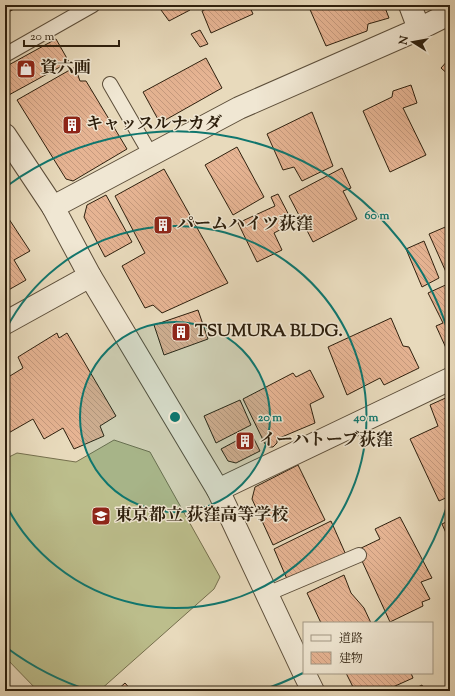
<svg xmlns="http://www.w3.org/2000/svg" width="455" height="696" font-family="'Sorts Mill Goudy','Noto Serif JP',serif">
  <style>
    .pitch { fill: #bcbe8c; stroke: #756f4d }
    .building { fill: url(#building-back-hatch); stroke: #2e200e }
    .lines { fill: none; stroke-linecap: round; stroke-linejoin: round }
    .service-casing { stroke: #5c4e3a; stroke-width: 16 }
    .minor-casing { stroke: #5c4e3a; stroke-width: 24 }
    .tertiary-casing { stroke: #5c4e3a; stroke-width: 24 }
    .service { stroke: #f0e7d3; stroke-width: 14 }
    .minor { stroke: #f0e7d3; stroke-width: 22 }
    .tertiary { stroke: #f0e7d3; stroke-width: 22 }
    .ring { fill: none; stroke: #0f766e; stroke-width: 2 }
    .labels { text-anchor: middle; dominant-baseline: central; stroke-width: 3; stroke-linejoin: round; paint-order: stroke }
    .poi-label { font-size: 17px; font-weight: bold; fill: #2e200e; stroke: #f0e7d3; text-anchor: start }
    .centre { fill: #0f766e; stroke: #f0e7d3; stroke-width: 2 }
    .ring-label { font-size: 12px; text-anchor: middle; font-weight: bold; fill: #0f766e; stroke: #f0e7d3; stroke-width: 3; stroke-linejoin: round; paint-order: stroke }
  </style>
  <defs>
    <pattern id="building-back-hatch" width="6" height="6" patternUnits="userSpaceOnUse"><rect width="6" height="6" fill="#e6b493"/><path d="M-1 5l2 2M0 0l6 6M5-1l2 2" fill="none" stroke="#c69a7e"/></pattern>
  </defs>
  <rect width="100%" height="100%" fill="#e8dabc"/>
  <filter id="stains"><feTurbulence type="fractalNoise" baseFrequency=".005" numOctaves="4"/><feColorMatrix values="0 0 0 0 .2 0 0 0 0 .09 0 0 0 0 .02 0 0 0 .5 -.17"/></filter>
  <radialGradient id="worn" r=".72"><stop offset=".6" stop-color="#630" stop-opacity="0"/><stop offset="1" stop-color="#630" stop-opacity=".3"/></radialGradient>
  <path class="pitch" d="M114 440 150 452 220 577 214 589 99 691H38L5 657V459L17 453 76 462Z"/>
  <path class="building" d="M5 5H21L5 14Z
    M169 5H188L190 10 169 21 161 10Z
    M214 5H249L253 14 211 33 202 11Z
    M308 5H384L389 18 368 24 367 31 326 46Z
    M200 30 208 44 200 47 191 34Z
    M56 39 69 62 7 96 5 93V67Z
    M206 58 222 88 160 123 143 92Z
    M450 58V76L441 68Z
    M75 67 80 81H86L127 149 73 181 66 179 17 100Z
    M411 85 417 103 403 108 426 155 390 172 363 111 392 97 393 91Z
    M312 112 333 166 302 181 294 167 283 170 267 134Z
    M237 147 264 197 233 215 205 165Z
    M342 168 351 188 343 191 357 219 313 242 289 196Z
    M164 169 228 283 162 313 153 305 145 308 122 266 145 253 115 196Z
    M278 194 293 223 274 233 282 250 257 262 238 223 275 206 271 197Z
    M106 195 132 242 105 257 84 217 87 205Z
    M5 213 30 251 14 260 26 280 5 292Z
    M450 225V281L429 234Z
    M424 241 439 278 422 287 406 249Z
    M450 283V346L446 348 436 326 443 323 428 293Z
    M198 310 208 339 164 355 154 325Z
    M391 318 403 346 409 347 419 368 384 385 380 378 347 395 328 347Z
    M57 333 59 338 67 333 116 416 100 426 104 436 74 449 63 428 44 439 33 419 5 435V379L23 368 18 357Z
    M310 370 324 397 310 404 315 423 277 439V443L273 447H269L265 444 243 399 293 373 296 377Z
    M450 396V496L439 501 410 439 438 426 430 405Z
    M240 400 251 425 216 443 204 416Z
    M251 433 260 451 236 463 228 461 221 449Z
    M298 465 325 520 273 545 252 499 255 487Z
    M400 517 432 578 421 582 430 599 422 602 423 606 390 622 357 550 380 539 375 529Z
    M450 520V542L442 524Z
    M331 521 346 555 287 579 274 549Z
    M344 575 351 593 364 608 371 623H321L307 593Z
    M346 673H411L413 678 384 691H355Z
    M125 683 132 691H116Z
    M422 685 425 691H410Z"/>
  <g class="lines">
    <g class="service-casing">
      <path id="service" d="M5 55 93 5
        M110 84 151 155
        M267 594 359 555"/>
    </g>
    <g class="minor-casing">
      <path id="minor" d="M419 29 441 18 450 11
        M53 207 239 108 419 29 410 5
        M5 323 90 276
        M218 490 450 379"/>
    </g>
    <g class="tertiary-casing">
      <path id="tertiary" d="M5 135 53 207 90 276 218 490 304 673
        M304 673 313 691"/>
    </g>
    <use href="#service" class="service"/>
    <use href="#minor" class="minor"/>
    <use href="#tertiary" class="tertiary"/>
  </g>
  <circle cx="175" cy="417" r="95" fill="#0f766e" fill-opacity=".12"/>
  <g class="ring">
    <circle cx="175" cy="417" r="95"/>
    <path d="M6 329A191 191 0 1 1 6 505"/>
    <path d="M450 496A286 286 0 0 1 374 623M303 673A286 286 0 0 1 259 691M91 691A286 286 0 0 1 7 648M7 186A286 286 0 0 1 450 338"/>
  </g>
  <defs>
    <g id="shop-square" transform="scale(1)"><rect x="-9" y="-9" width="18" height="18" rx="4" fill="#8f2418" stroke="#f0e7d3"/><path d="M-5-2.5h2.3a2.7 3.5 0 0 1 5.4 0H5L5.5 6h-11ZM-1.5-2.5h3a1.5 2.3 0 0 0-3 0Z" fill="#fff"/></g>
    <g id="building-square" transform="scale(1)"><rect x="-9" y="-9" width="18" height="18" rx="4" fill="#8f2418" stroke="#f0e7d3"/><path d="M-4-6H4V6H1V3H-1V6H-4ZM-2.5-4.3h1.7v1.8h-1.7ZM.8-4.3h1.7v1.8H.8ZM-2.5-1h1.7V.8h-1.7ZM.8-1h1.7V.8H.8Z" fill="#fff"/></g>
    <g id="school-square" transform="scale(1)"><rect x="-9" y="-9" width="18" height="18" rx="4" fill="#8f2418" stroke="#f0e7d3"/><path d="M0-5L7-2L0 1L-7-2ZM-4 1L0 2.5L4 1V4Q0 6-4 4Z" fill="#fff"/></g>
  </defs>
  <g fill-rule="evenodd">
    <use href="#shop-square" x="26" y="69"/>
    <use href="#building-square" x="72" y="125"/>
    <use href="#building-square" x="163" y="225"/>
    <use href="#building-square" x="181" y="332"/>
    <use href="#building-square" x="245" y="441"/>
    <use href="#school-square" x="101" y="516"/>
  </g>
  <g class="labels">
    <g class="poi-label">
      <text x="40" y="69">資六画</text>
      <text x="86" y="125">キャッスルナカダ</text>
      <text x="177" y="225">パームハイツ荻窪</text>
      <text x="195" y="332">TSUMURA BLDG.</text>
      <text x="259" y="441">イーハトーブ荻窪</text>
      <text x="115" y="516">東京都立 荻窪高等学校</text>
    </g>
  </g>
  <circle cx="175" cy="417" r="6" class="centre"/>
  <g class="ring-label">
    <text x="377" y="219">60 m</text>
    <text x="270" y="421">20 m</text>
    <text x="366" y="421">40 m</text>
  </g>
  <rect width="455" height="696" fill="none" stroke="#e8dabc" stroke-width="20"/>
  <rect x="6" y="6" width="443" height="684" fill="none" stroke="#2e200e" stroke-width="2"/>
  <rect x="10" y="10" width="435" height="676" fill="none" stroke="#2e200e"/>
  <rect x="303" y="622" width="130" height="52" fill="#f0e7d3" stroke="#a29784"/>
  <rect x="311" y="635" width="20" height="6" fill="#f0e7d3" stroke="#a29784"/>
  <text x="339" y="642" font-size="12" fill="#2e200e">道路</text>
  <rect x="311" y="652" width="20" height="12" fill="url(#building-back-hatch)" stroke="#a29784"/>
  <text x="339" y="662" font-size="12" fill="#2e200e">建物</text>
  <g transform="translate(413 42) rotate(281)" stroke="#f0e7d3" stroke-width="3" paint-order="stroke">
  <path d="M0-3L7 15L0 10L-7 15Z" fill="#2e200e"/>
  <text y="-6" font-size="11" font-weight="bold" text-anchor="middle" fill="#2e200e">N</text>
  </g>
  <path d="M24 40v6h95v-6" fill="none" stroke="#2e200e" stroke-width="2"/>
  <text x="30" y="40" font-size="12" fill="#2e200e" stroke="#f0e7d3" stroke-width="3" paint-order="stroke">20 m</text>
  <rect width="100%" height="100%" filter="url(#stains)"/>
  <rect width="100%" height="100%" fill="url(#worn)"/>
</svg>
